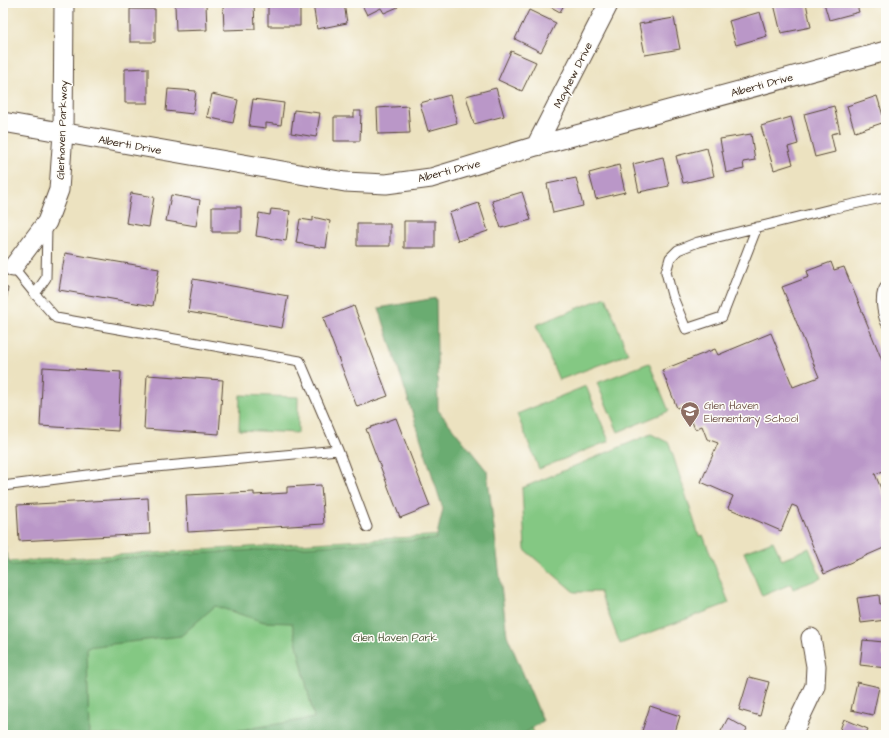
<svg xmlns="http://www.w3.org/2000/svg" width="889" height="738" font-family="'Architects Daughter',sans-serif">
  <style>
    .green { fill: #84c883; stroke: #607950 }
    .forest { fill: #6bac71; stroke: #536b48 }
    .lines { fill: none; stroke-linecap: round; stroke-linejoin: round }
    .stream { stroke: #58a2cf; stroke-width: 5 }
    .building { fill: #ba97c8 }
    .lane-casing { stroke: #564636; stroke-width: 11 }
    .street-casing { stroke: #564636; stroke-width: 21 }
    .lane { stroke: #fff; stroke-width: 9 }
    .street { stroke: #fff; stroke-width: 19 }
    .labels { text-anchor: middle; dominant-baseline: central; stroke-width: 3; stroke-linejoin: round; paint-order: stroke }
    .street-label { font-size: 11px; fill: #3b2a1e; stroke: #fdfcf7 }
    .education-label { font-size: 11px; fill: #785e54; stroke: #fdfcf7; text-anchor: start }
    .park-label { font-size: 11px; fill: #51593c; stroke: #fdfcf7 }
  </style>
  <rect width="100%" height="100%" fill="#fdfcf7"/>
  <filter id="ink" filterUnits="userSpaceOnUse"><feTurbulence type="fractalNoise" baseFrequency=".025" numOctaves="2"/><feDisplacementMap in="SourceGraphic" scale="8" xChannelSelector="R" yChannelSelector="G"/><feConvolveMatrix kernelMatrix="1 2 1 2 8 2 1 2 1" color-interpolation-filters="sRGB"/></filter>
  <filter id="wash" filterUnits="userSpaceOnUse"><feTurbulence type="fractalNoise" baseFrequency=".012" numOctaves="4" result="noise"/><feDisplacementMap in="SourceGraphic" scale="16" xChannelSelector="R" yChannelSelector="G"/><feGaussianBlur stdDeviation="0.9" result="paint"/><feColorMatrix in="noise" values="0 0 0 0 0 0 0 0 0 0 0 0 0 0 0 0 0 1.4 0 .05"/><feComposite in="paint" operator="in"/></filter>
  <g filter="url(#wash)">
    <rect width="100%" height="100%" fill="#ece2c0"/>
    <path class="green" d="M606 297 628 354 559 380 536 325Z
      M649 363 669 411 618 432 597 383Z
      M586 386 609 441 539 469 517 414Z
      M240 395 298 397V433L239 430Z
      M651 434 669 443 699 536 703 535 729 603 620 644 600 592H574L525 550 522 488Z
      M462 534 528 709 534 735H3V565L6 562Z
      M773 541 782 560 809 548 821 578 793 589 791 584 762 596 744 552Z"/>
    <path class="forest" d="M436 298 438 410 487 471 507 635 543 721 522 735H210L314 718 292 623 264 622 215 606 181 636 87 647 89 735H3V547L11 565 436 539 443 509 379 308Z"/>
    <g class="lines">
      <path class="stream" d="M3 549 4 548"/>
    </g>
    <g id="blocks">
      <path class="building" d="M268 3H300V26H268Z
        M318 3H344L347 23 317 29 313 4Z
        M361 3H396L398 7 384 13 381 8 367 15Z
        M544 3H565L560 12Z
        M778 3H806L811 27 781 33 774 4Z
        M824 3H856L859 12 829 20Z
        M881 3H886V12Z
        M206 4 207 30 176 31 175 5Z
        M254 4 255 29 224 30 223 5Z
        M130 9H155V42H130Z
        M529 10 556 23 541 52 515 39Z
        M760 12 767 36 736 45 729 21Z
        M674 18 680 49 645 55 639 24Z
        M511 51 536 62 522 91 498 80Z
        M148 68V103H125V69Z
        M496 88 504 116 474 124 466 96Z
        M168 89 196 91 193 114 166 111Z
        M212 94 238 100 233 123 207 117Z
        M450 95 457 123 428 131 420 103Z
        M877 96 885 122 855 132 847 106Z
        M253 99 284 103 281 125 266 123V128L249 126Z
        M408 106 410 133 378 134 377 108Z
        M834 106 840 132 831 134 835 152 815 157 804 114Z
        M294 110 320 113 316 137 291 133Z
        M354 111H361L360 141H334V117H354Z
        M791 117 798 144 788 147 793 164 774 170 761 126Z
        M751 134 755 160 743 162 744 169 726 173 720 139Z
        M707 148 714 176 683 183 676 156Z
        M663 157 669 186 639 192 633 164Z
        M619 165 625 192 596 199 589 173Z
        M576 178 583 206 553 213 547 184Z
        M522 192 531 220 501 228 492 201Z
        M131 193 154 197 149 227 126 223Z
        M171 195 200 200 196 226 166 221Z
        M479 203 488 231 458 241 449 213Z
        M212 207H241V232H212Z
        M271 209 290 211 286 241 256 236 259 213 270 215Z
        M313 217 330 221 326 248 296 243 300 219 313 221Z
        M404 221H435V248H404Z
        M357 224H390V246H357Z
        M65 253 159 269 153 306 59 290Z
        M831 262 834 270 844 267 886 370V470L875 474 886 501V547L824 574 797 507 792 505 781 531 728 508 733 496 701 482 718 443 707 439 702 426 695 429 685 405 677 408 662 370 715 349 718 355 771 333 793 387 819 377 782 287 809 277 807 271Z
        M193 279 288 296 282 328 188 312Z
        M3 287 8 288 4 315H3Z
        M354 306 388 396 357 407 323 318Z
        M43 367 121 372 118 431 40 426Z
        M147 375 223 380 219 434 144 429Z
        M396 418 430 506 400 518 366 429Z
        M321 485 324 524 188 532 186 495 254 492V495L287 493V487Z
        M148 498 150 534 19 541 17 505Z
        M879 595 880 604 886 603V620L861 623 857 598Z
        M863 640 884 642 883 656H886V668L860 665Z
        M749 677 769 682 760 716 739 710Z
        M857 682 879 687 873 715 851 710Z
        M650 706 680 716 674 735H656L642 731Z
        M728 718 747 729 743 735H719Z
        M844 719 868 729 865 735H838Z"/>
    </g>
  </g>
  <g filter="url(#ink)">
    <use href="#blocks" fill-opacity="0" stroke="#564636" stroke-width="1"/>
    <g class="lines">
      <g class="lane-casing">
        <path id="lane" d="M757 227 722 317 686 329 672 295 666 272 670 258 678 250 698 242 831 209 886 197
          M3 266 13 267 35 294 56 318 300 361 338 450 134 469 3 486
          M886 286C878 294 882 314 886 323
          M35 294 46 278 47 227
          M338 450 367 527"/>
      </g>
      <g class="street-casing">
        <path id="street" d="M3 122 345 182 386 184 431 178 536 146 886 51
          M536 146 609 3
          M13 267 47 222 59 190 63 133 64 3
          M791 735 797 724 815 686 816 666 811 638"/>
      </g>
      <use href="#lane" class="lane"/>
      <use href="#street" class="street"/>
    </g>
  </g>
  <defs>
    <g id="school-pin" transform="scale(1)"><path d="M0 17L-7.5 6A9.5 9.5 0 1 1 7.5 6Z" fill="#8d6e63" stroke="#fdfcf7"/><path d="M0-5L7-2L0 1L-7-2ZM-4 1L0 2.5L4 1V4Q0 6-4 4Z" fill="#fff"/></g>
  </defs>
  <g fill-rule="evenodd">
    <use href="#school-pin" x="690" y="411"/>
  </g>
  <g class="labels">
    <g class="street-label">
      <text transform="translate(573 75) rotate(-63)">Mayhew Drive</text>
      <text transform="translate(762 85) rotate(-15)">Alberti Drive</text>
      <text transform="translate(62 130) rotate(-88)">Glenhaven Parkway</text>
      <text transform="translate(130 145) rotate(10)">Alberti Drive</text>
      <text transform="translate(449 171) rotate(-14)">Alberti Drive</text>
    </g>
    <g class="education-label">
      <text x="704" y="405">Glen Haven<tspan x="704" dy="13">Elementary School</tspan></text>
    </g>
    <g class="park-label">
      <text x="395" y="637">Glen Haven Park</text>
    </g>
  </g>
  <rect width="889" height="738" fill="none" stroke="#fdfcf7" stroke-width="16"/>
</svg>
